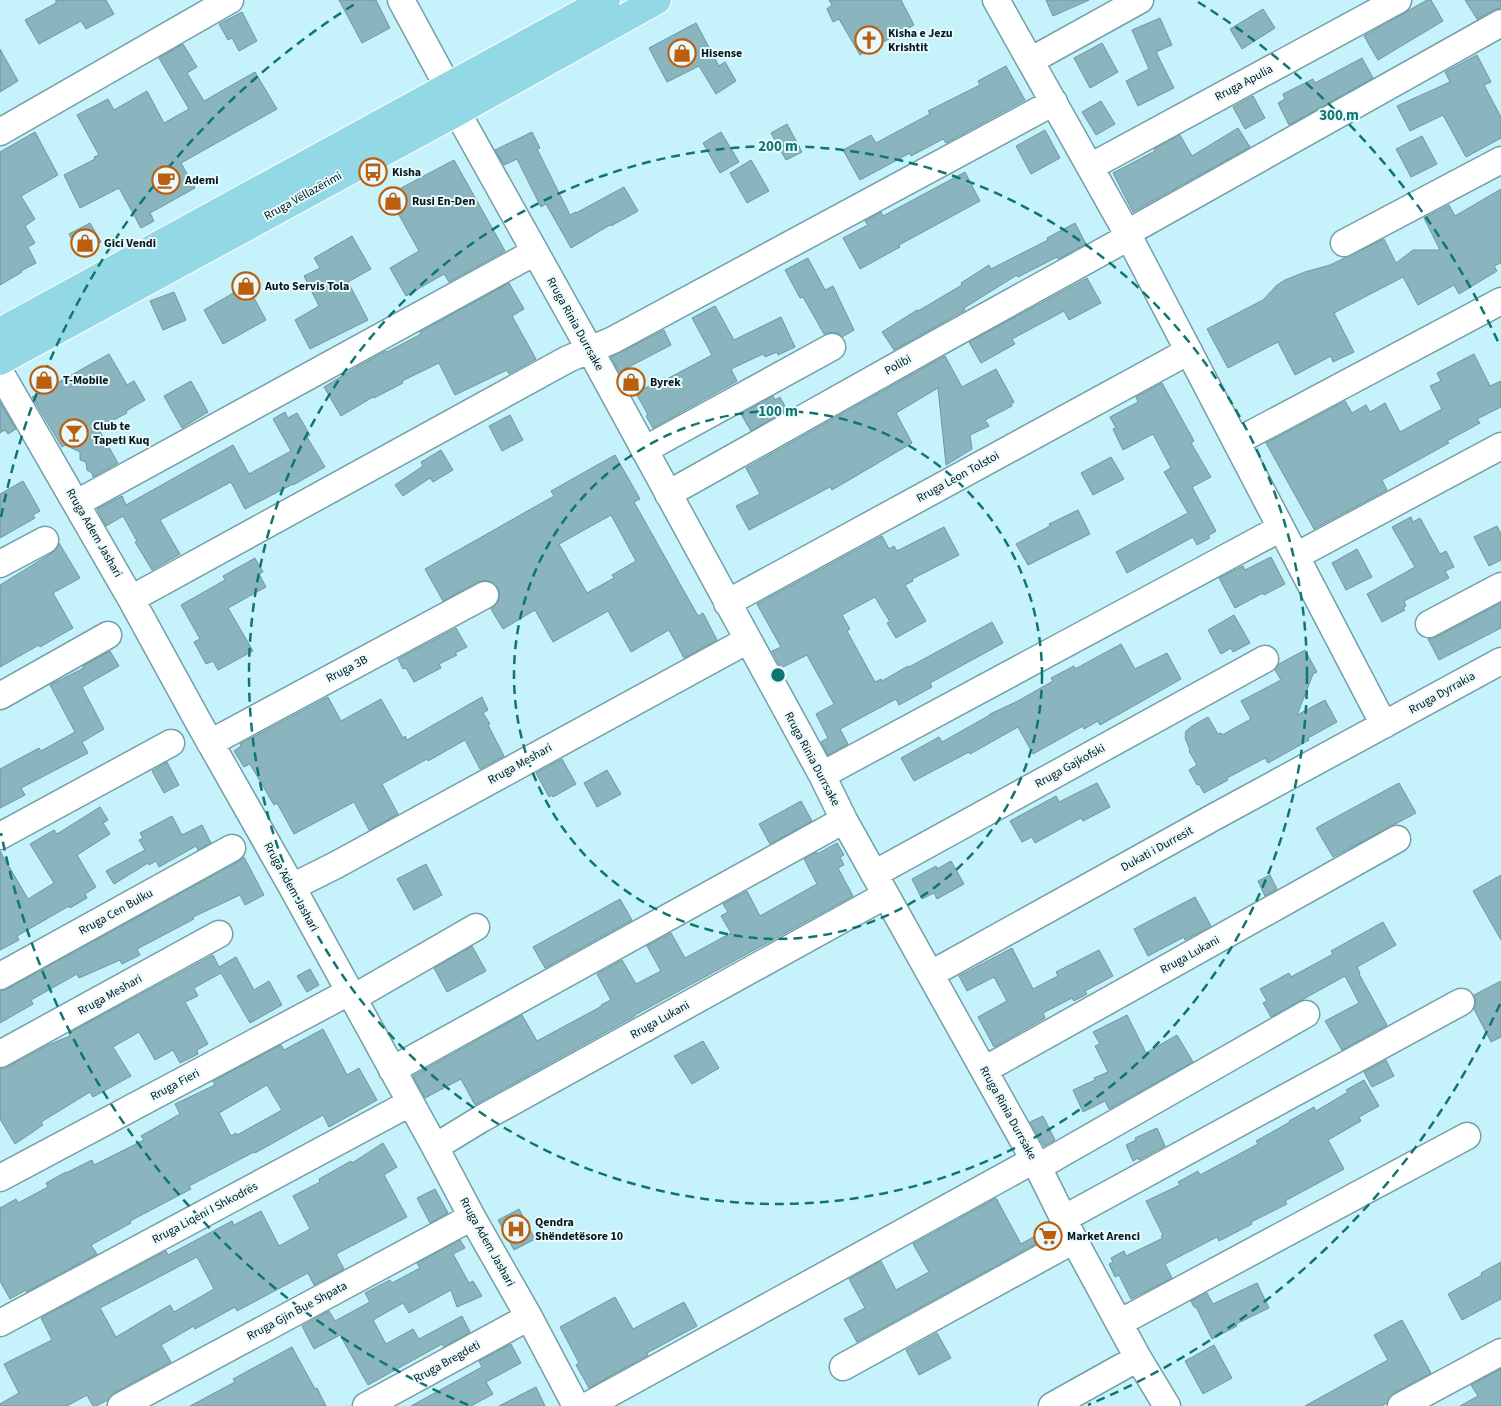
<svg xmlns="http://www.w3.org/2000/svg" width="1501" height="1406" font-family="'Source Sans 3',sans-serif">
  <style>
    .building { fill: #8ab5be; stroke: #6d98a0; fill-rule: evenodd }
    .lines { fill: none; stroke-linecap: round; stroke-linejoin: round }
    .minor-casing { stroke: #749fa8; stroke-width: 29 }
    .major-casing { stroke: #fff; stroke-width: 30 }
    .minor { stroke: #fff; stroke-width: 26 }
    .major { stroke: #92d8e5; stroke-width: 28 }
    .ring { fill: none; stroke: #0f766e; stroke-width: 2.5; stroke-dasharray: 9 6 }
    .labels { text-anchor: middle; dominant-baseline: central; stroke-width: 4; stroke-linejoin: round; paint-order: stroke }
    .poi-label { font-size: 12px; font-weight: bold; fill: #07181c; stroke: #e8fafd; text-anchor: start }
    .street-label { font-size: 12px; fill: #07181c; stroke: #e8fafd }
    .centre { fill: #0f766e; stroke: #e8fafd; stroke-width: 2.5 }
    .ring-label { font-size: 15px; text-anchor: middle; font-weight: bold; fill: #0f766e; stroke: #e8fafd; stroke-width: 4; stroke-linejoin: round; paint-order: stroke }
  </style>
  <rect width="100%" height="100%" fill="#c5f2fb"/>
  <path class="building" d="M56 0H106L114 14 86 29 81 21 39 44 25 20 56 3Z
    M339 0H376L390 28 362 43Z
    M829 0H901L914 25 860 55 839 19 833 22 827 9 832 5Z
    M1046 0H1089L1053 16Z
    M1427 0H1431L1443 21 1378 60 1364 36Z
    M1465 0H1501V8L1494 10 1477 19Z
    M1263 9 1275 28 1242 49 1230 29Z
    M242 12 257 41 239 51 232 38 228 40 219 24Z
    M1160 18 1172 45 1156 52 1174 88 1138 106 1126 81 1149 69 1132 30Z
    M696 23 719 66 725 62 736 81 716 94 699 66 667 82 649 48Z
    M1102 43 1118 72 1090 88 1074 58Z
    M183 44 197 67 187 73 204 101 255 72 277 109 181 163 195 188 150 213 154 221 141 228 119 188 80 208 64 175 95 159 94 157 99 155 77 115 108 99 114 110 147 91 164 123 189 109 159 58Z
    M0 49 18 81 0 92Z
    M1477 55 1491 82 1484 85 1501 117V138L1466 157 1443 115 1410 131 1397 106 1450 82 1445 72Z
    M1362 58 1373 78 1289 125 1278 103 1285 99 1283 94 1313 79 1315 83Z
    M1006 66 1025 100 946 143 943 139 911 156 910 153 860 180 843 150 871 135 876 143 930 114 928 111 980 85 978 81Z
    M1253 96 1265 118 1245 129 1233 107Z
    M1101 101 1115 124 1096 135 1082 112Z
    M787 124 802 152 786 160 771 133Z
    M1238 128 1250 147 1133 212 1113 173 1155 151 1154 149 1180 135 1192 156Z
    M1045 130 1060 158 1031 174 1016 146Z
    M35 132 58 175 21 196 35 219 25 226 35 243 28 247 36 263 21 271 22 272 0 285V152Z
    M532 132 540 148 537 149 570 215 576 212V213L624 187 638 211 611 226 610 225 571 248 546 204 541 207 517 159 504 165 495 150Z
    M721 132 739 162 720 173 703 143Z
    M1422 136 1437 164 1411 177 1396 149Z
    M454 160 505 251 449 282 444 274 406 296 390 268 419 251 388 195Z
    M751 160 769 191 747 203 730 173Z
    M965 172 980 201 899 245 900 247 860 269 843 238 868 225 865 221 881 212 883 216Z
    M1501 189V263L1494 266 1497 271 1459 294 1454 285 1418 305 1403 277 1334 313 1354 352 1333 362 1331 356 1295 375 1278 342 1228 368 1207 329 1263 300 1277 285 1285 280 1305 272 1330 265 1384 239 1396 263 1413 250H1440L1424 218 1449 205 1455 216Z
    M90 223 101 242 80 254 69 234Z
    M1075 223 1086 244 1058 259 1057 257 1018 277 1017 275 964 308 965 310 894 350 882 332 917 310 918 311 962 285 961 283 989 265 991 269 1048 240 1047 238Z
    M352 236 371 269 348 282 368 320 310 349 295 320 319 306 304 276 320 268 314 258Z
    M808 258 825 290 833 286 854 330 842 337 839 334 833 332 824 334 803 297 800 298 785 270Z
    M1087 278 1101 303 1069 320 1064 311 1012 339 1015 344 981 363 969 342Z
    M509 283 524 309 512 316 536 359 509 374 507 370 455 395 439 363 402 381 403 383 374 398 373 397 341 416 324 387 357 367 386 351 387 352 421 334 420 332Z
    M247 285 266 320 223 344 204 310Z
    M174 292 186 320 163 330 150 301Z
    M715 306 734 340 781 317 795 347 778 355 777 352 765 357 763 354 731 369 737 381 653 428 646 416 648 415 636 393 664 378 665 380 712 355 692 318Z
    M664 330 671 345 619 372 611 357Z
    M109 354 127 385 134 381 145 400 126 411 127 413 98 428 118 463 93 477 92 473 87 470 86 462 80 460V452L65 445 62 447 32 397Z
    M1474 354 1490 386 1501 381V407L1477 419 1480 423 1447 441 1449 443 1382 480 1387 490 1314 529 1266 443 1345 401 1352 413 1366 405 1370 412 1385 403 1400 432 1442 409 1430 386 1441 381 1437 373Z
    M945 356 962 387 996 369 1014 402 1011 404 1012 406 985 420 989 426 970 435 972 449 946 465 938 388 896 413 912 443 832 490 830 487 749 530 736 506 760 494 746 468Z
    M191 381 208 412 182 428 164 396Z
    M1162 383 1194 441 1191 443 1211 477 1192 487 1216 531 1208 536 1210 538 1197 545 1193 537 1127 573 1116 552 1188 513 1164 472 1171 468 1153 434 1123 450 1113 429 1116 428 1110 417 1138 402 1136 397Z
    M773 396 775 400 780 397 787 410 751 431 741 414Z
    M0 402 16 429 8 434 5 430 0 433Z
    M285 412 288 418 297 413 310 435 307 437 325 467 293 485V484L245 509 231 482 160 520 180 554 152 570 135 542 137 541 123 516 106 526 97 509 122 496 126 505 233 445 249 474 291 451 273 419Z
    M510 415 523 440 502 451 489 426Z
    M441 450 453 470 433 482 430 478 403 496 395 485 423 466 421 462Z
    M615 455 640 499 634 502 698 616 703 613 717 640 684 658 669 630 631 652 608 611 553 642 535 610 503 629 491 609 498 602 500 595 498 588 493 583 486 580 478 582 443 601 425 569 554 496 551 491ZM611 515 636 561 612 575 614 578 587 593 559 544Z
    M1111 457 1124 479 1093 495 1081 473Z
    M23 481 40 511 33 515 35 518 0 538V494Z
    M1078 510 1090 534 1028 565 1016 544 1050 526 1049 524Z
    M1411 517 1413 522 1420 518 1440 554 1446 551 1454 567 1445 571 1449 578 1404 601 1406 606 1403 608 1405 610 1382 622 1367 594 1415 567 1392 527Z
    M1497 526 1501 534V560L1489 566 1474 537Z
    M944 527 959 555 912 579 913 581 905 585 926 621 896 638 887 623 890 622 875 597 842 615 850 629 847 631 875 682 881 679 882 681 908 666 909 667 992 622 1003 643 930 683 932 687 899 705 896 699 840 729 848 744 828 755 821 742 828 738 816 714 834 704 807 655 781 668 772 651 781 647 757 604 882 536 889 549 894 546 897 551Z
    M59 543 80 578 53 593 73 628 40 647 39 645 0 667V585L52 553 57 548Z
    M1357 549 1372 577 1346 590 1332 563Z
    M1271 557 1285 584 1264 595 1263 593 1235 608 1219 578 1243 566 1245 570Z
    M255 558 263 572 259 574 266 587 228 608 253 651 218 670 213 661 206 664 194 642 200 639 181 605 225 580 223 576Z
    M1501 603V628L1439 660 1428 639 1436 637Z
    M1234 615 1250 643 1233 652 1231 648 1221 654 1208 630Z
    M456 628 467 647 455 653 457 655 439 664 441 668 414 682 406 668 403 669 398 659Z
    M1121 644 1135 669 1167 653 1181 679 1100 725 1098 721 1084 729 1083 726 1033 754 1018 727 970 754 969 752 914 781 901 758 939 737 942 742 990 715V714L1018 701 1053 681 1051 678 1074 666 1075 669Z
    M1305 650 1317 672 1313 674 1297 715 1325 700 1337 722 1308 738 1309 740 1268 763 1265 758 1227 778 1228 780 1204 793 1199 784 1197 785 1189 770 1197 765 1189 751 1190 750 1185 738 1186 731 1192 726 1208 717 1218 734 1221 733 1222 735 1251 719 1241 701 1281 680 1275 670 1279 664Z
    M110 651 119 666 82 687 104 729 82 742 88 753 21 788 25 795 0 808V769L39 748 41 751 75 732 50 685 84 668 83 666Z
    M328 697 341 721 381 699 403 738 405 736 407 740 482 697 488 710 483 713 490 724 488 725 504 756 480 769 465 740 428 761 427 759 382 784 398 814 369 830 354 802 294 834 277 803 274 805 250 764 244 767 234 751 241 746 240 744Z
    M562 759 576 784 553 797 552 795 549 797 536 773Z
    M167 762 179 785 164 793 152 771Z
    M607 770 621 794 597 807 584 783Z
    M1097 783 1110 807 1083 821 1081 818 1035 843 1032 837 1022 842 1010 821 1056 796 1059 802Z
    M1399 783 1416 813 1333 857 1316 828Z
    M801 801 812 821 770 844 759 824Z
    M100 807 108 820 103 823 110 834 77 855 96 887 85 894 87 898 70 908 69 906 17 936 19 940 0 950V851L28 899 54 883 30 844 54 830 57 834Z
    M172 816 182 835 202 825 211 843 198 850 196 846 159 867 156 861 149 865 148 863 114 884 106 871 145 850 139 840 143 838 140 833Z
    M837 843 844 855 840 857 844 865 838 868 853 896 635 1015V1016L475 1105 461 1079 425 1098 413 1076 522 1015 537 1041 602 1006 601 1005 611 1000 597 974 622 960 636 984 661 971 647 946 671 933 685 958 731 933 721 916 728 912 723 904 747 891 760 916 817 884 804 859 816 852 817 854Z
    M244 857 264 895 245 905 240 895 193 917 194 919 137 949 140 955 122 964 120 960 79 978 77 974 31 1000 33 1004 0 1023V991L7 989 239 861Z
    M951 861 964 884 937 899 934 893 922 899 912 879 936 866 937 869Z
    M426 864 442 895 414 910 397 879Z
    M1270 875 1277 889 1265 896 1258 881Z
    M1501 875V940L1473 891Z
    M1195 897 1211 926 1185 940 1184 937 1148 956 1134 929Z
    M620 899 632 920 545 968 533 947Z
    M1383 922 1396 945 1357 967 1360 973 1359 974 1387 1025 1342 1050 1325 1021 1359 1003 1345 976 1271 1017 1263 1003 1267 1001 1260 989 1289 973 1291 977 1333 954 1331 951Z
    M472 946 486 971 447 992 434 968Z
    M1012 948 1033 989 1058 976 1056 972 1099 950 1113 976 1085 991 1087 994 1074 1001 1072 998 1043 1013 1045 1018 994 1047 978 1017 1007 1001 994 977 967 991 959 976Z
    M213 955 219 967 236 957 254 990 269 981 282 1005 250 1023 221 973 194 988 198 996 185 1002 208 1044 197 1050 198 1054 180 1063 173 1050 155 1060 139 1032 113 1047 131 1076 93 1097 90 1092 41 1122 43 1125 15 1144 0 1119V1069L7 1067 48 1045 70 1036 69 1033Z
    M310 969 319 985 307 992 297 976Z
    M1501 981V1037L1491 1042 1474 1009 1476 1003 1474 995Z
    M1127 1015 1146 1053 1177 1035 1193 1062 1109 1109 1105 1101 1083 1112 1073 1090 1095 1080 1094 1078 1108 1072 1095 1046 1100 1044 1093 1032Z
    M323 1029 347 1075 359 1068 377 1100 329 1127 323 1115 255 1153 254 1152 189 1186 191 1189 130 1221 131 1223 91 1245 97 1254 26 1292V1290L10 1299 0 1281V1208L16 1199 18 1203 48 1187 46 1183 66 1172V1173L92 1160 94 1165 144 1140 141 1136 180 1114 175 1104 215 1085 213 1081 281 1045 284 1050ZM267 1085 282 1110 237 1135 236 1133 231 1136 219 1113Z
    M703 1041 719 1068 692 1084 674 1056Z
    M1386 1060 1394 1076 1372 1087 1364 1072Z
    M1364 1080 1379 1106 1359 1117 1361 1121 1328 1140 1344 1169 1285 1201 1287 1204 1251 1222 1252 1224 1219 1241 1217 1237 1165 1264 1172 1278 1131 1299 1119 1275 1115 1277 1109 1264 1113 1262 1111 1258 1124 1251 1126 1256 1163 1238 1161 1236 1163 1235 1146 1201 1180 1185 1178 1182 1198 1171 1200 1175 1258 1144 1256 1141 1290 1122 1289 1121 1314 1107 1316 1111 1348 1092 1346 1090Z
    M1043 1116 1055 1140 1044 1146 1030 1122Z
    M1157 1128 1165 1146 1139 1160 1138 1158 1133 1161 1126 1145 1136 1140 1135 1138Z
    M383 1143 397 1167 384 1175 407 1217 336 1254 344 1269 314 1285 308 1273 237 1311 235 1307 195 1329 194 1326 161 1345 171 1362 114 1393 108 1400 96 1406H93L87 1395 67 1406H0V1404L19 1393 4 1364 52 1340 41 1318 166 1251 168 1255 232 1221 234 1225 261 1211 279 1246 310 1229 293 1196 320 1182 319 1179 351 1161 352 1163ZM197 1257 214 1289 174 1312 170 1305 116 1337 100 1308Z
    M435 1189 448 1213 430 1223 417 1198Z
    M996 1198 1021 1244 1051 1227 1054 1234 857 1342 844 1319 865 1308 849 1279 881 1261 896 1290 929 1272 913 1244Z
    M519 1209 535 1239 514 1250 498 1220Z
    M460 1240 465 1248 453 1254 469 1283 473 1281 482 1296 457 1307 451 1290 409 1313 403 1303 373 1320 386 1344 413 1329 419 1339 462 1316 470 1332 444 1347 442 1344 368 1385 340 1335 314 1349 302 1326 329 1311 335 1321 370 1302 365 1293 390 1280 392 1283 420 1268 417 1263Z
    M1501 1262V1299L1462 1320 1448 1294 1482 1275 1481 1273Z
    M1257 1283 1269 1308 1236 1324 1237 1326 1212 1339 1196 1307H1194L1191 1301 1207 1293 1213 1304Z
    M615 1297 633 1329 684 1302 697 1326 647 1353 648 1355 589 1388 576 1365 579 1363 560 1327Z
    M1402 1320 1431 1373 1394 1393 1389 1398 1387 1403 1381 1406H1305L1388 1360 1374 1335Z
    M937 1333 951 1358 919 1375 906 1350Z
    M511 1344 521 1363 486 1382 493 1394 471 1406H411L482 1367 479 1361Z
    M1214 1345 1232 1378 1203 1394 1185 1361Z
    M292 1347 315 1389 317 1388 326 1406H190L235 1382 233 1379Z
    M1501 1369V1406H1460L1478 1396 1471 1385Z
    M536 1387 545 1406H499Z"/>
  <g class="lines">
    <g class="minor-casing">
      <path id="minor" d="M401 0 448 87
        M996 0 1127 233 1384 725
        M1030 61 1140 0
        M457 112 590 350 822 775 844 820 1038 1167 1074 1240 1138 1358 1167 1406
        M0 132 230 0
        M1090 167 1398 0
        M1127 233 1501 23
        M1344 243 1501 160
        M0 372 131 599 199 723 292 887 435 1147 472 1217 529 1317 576 1406
        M1236 442 1501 301
        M644 450 832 347
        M668 494 939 342 1129 237
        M77 503 535 252
        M1296 556 1501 446
        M0 564 45 540
        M131 599 568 359 613 340 1054 102
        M727 603 1189 351
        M1429 624 1501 586
        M0 696 108 635
        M210 743 485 595
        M822 775 1281 528
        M0 836 171 743
        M874 874 1265 659
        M292 887 336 865 748 640
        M931 974 1214 817 1501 661
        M0 976 232 848
        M353 998 476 927
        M0 1054 219 934
        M392 1070 844 820
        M984 1070 1397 839
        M435 1147 481 1119 886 895
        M1038 1167 1306 1014
        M0 1178 349 992
        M1063 1219 1461 1002
        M0 1323 410 1103
        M1119 1323 1467 1136
        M843 1367 1074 1240
        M121 1406 472 1217
        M366 1406 529 1317
        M587 1406 1034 1160
        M1052 1406 1138 1358
        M1401 1406 1501 1352"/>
    </g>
    <g class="major-casing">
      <path id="major" d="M0 332 606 0
        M0 361 457 112 657 0"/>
    </g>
    <use href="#minor" class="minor"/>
    <use href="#major" class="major"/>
  </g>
  <g class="ring">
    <circle cx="778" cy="675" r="264"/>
    <circle cx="778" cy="675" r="529"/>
    <path d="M1500 1004A793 793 0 0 1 1088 1405M468 1405A793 793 0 0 1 1 833M1 517A793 793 0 0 1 358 2M1198 2A793 793 0 0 1 1500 346"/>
  </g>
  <defs>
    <g id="church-ring" transform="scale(1.4375)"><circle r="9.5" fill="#e8fafd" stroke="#bb5e0d" stroke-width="1.5"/><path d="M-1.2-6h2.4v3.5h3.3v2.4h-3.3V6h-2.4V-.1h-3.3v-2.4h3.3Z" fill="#bb5e0d"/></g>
    <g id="shop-ring" transform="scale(1.4375)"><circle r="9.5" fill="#e8fafd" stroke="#bb5e0d" stroke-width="1.5"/><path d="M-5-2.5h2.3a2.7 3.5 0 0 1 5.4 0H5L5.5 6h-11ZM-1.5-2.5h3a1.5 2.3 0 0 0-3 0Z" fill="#bb5e0d"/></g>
    <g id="bus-ring" transform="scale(1.4375)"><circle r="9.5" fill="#e8fafd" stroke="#bb5e0d" stroke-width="1.5"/><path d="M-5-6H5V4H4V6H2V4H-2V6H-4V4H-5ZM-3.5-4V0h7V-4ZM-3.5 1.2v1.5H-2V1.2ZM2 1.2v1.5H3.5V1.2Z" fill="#bb5e0d"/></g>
    <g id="cafe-ring" transform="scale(1.4375)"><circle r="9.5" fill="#e8fafd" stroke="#bb5e0d" stroke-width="1.5"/><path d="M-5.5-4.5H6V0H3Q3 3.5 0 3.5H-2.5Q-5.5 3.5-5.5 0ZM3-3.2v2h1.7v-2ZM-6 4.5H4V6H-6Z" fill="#bb5e0d"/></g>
    <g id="bar-ring" transform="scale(1.4375)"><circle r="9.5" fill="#e8fafd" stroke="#bb5e0d" stroke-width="1.5"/><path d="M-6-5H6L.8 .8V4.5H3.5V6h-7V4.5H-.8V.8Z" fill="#bb5e0d"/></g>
    <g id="hospital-ring" transform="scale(1.4375)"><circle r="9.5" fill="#e8fafd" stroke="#bb5e0d" stroke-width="1.5"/><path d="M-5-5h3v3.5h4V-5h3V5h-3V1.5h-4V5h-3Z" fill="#bb5e0d"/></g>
    <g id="supermarket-ring" transform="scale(1.4375)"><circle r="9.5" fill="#e8fafd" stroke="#bb5e0d" stroke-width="1.5"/><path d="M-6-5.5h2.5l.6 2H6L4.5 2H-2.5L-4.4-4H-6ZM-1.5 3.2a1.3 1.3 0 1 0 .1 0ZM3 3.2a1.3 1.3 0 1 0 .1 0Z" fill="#bb5e0d"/></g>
  </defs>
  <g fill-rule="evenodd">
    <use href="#church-ring" x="869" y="40"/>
    <use href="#shop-ring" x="682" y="53"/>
    <use href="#bus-ring" x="373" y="172"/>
    <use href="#cafe-ring" x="166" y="180"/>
    <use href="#shop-ring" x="393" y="201"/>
    <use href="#shop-ring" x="85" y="243"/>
    <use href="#shop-ring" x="246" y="286"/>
    <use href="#shop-ring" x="44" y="380"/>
    <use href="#shop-ring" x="631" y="382"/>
    <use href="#bar-ring" x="74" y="433"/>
    <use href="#hospital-ring" x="516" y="1229"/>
    <use href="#supermarket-ring" x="1048" y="1236"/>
  </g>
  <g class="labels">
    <g class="poi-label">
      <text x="888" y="33">Kisha e Jezu<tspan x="888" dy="14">Krishtit</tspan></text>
      <text x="701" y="53">Hisense</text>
      <text x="392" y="172">Kisha</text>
      <text x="185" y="180">Ademi</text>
      <text x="412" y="201">Rusi En-Den</text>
      <text x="104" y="243">Gici Vendi</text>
      <text x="265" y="286">Auto Servis Tola</text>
      <text x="63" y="380">T-Mobile</text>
      <text x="650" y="382">Byrek</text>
      <text x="93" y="426">Club te<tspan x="93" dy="14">Tapeti Kuq</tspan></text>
      <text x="535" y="1222">Qendra<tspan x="535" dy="14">Shëndetësore 10</tspan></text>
      <text x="1067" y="1236">Market Arenci</text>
    </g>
    <g class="street-label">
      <text transform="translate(1244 83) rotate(-28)">Rruga Apulia</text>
      <text transform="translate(303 196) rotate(-29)">Rruga Vëllazërimi</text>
      <text transform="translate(575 324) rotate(61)">Rruga Rinia Durrsake</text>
      <text transform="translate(898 365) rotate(-29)">Polibi</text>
      <text transform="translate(958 477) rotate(-29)">Rruga Leon Tolstoi</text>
      <text transform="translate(94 533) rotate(60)">Rruga Adem Jashari</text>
      <text transform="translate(347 669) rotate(-28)">Rruga 3B</text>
      <text transform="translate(1442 693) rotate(-29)">Rruga Dyrrakia</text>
      <text transform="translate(812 759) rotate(62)">Rruga Rinia Durrsake</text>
      <text transform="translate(520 764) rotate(-29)">Rruga Meshari</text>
      <text transform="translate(1070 766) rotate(-29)">Rruga Gajkofski</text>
      <text transform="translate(1157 849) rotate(-29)">Dukati i Durresit</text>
      <text transform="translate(291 887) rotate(61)">Rruga Adem Jashari</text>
      <text transform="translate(116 912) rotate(-29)">Rruga Cen Bulku</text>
      <text transform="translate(1190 955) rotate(-29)">Rruga Lukani</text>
      <text transform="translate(110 995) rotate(-29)">Rruga Meshari</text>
      <text transform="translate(660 1020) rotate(-29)">Rruga Lukani</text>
      <text transform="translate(175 1085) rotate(-28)">Rruga Fieri</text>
      <text transform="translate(1008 1113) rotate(61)">Rruga Rinia Durrsake</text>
      <text transform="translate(205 1213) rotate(-28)">Rruga Liqeni I Shkodrës</text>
      <text transform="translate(487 1242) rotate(61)">Rruga Adem Jashari</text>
      <text transform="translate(297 1311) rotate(-28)">Rruga Gjin Bue Shpata</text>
      <text transform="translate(447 1362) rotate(-29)">Rruga Bregdeti</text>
    </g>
  </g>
  <circle cx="778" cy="675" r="8" class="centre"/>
  <g class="ring-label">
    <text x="1339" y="120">300 m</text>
    <text x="778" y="151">200 m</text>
    <text x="778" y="416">100 m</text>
  </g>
</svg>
